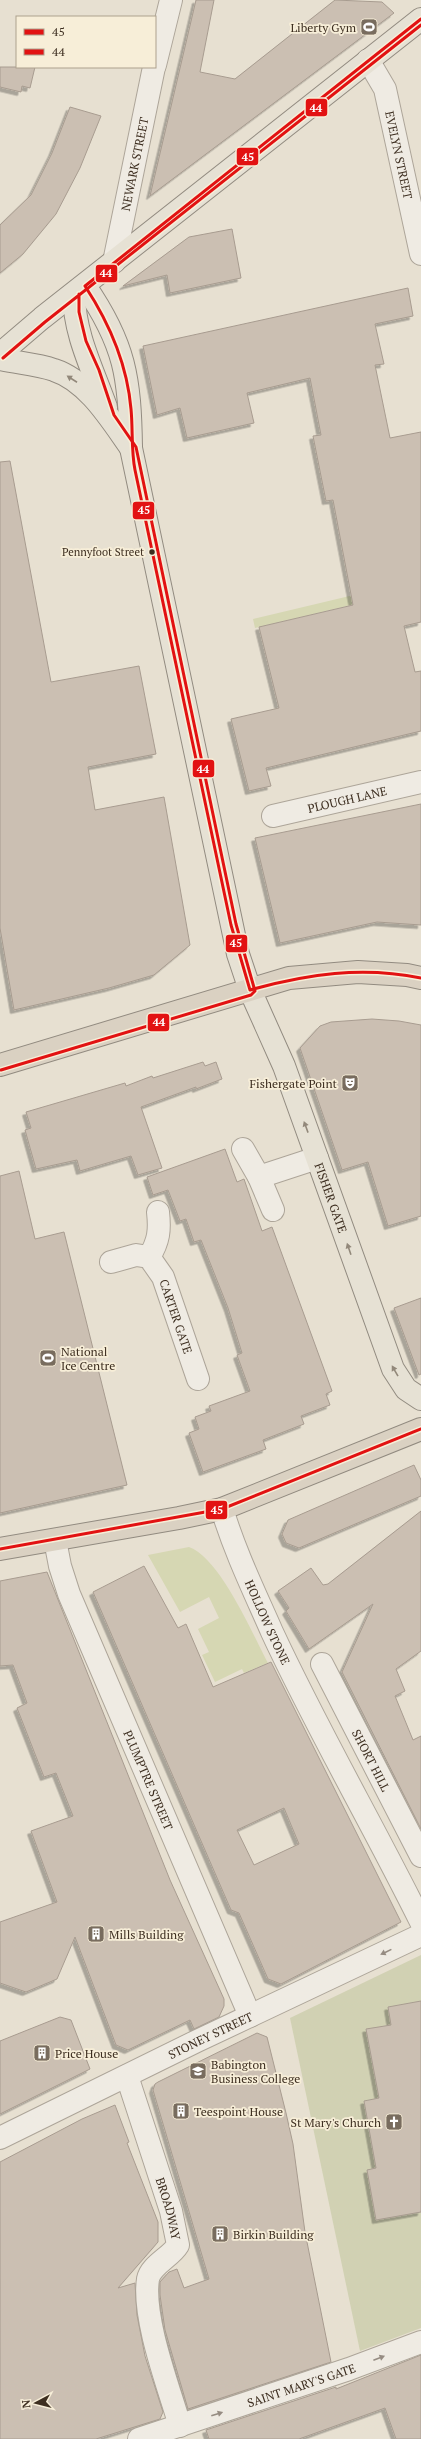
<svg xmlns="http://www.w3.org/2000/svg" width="421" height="2439" font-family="'PT Serif',serif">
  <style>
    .green { fill: #d6d7b3 }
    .cemetery { fill: #d1d1b3 }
    .building { fill: #cbbfb2; stroke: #a89c90; fill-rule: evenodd; filter: url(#shadow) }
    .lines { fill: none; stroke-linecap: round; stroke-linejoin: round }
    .minor-casing { stroke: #ada599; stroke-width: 24 }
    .major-casing { stroke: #928b80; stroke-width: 24 }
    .highway-casing { stroke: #928b80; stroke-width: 24 }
    .minor { stroke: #efebe3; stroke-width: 22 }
    .major { stroke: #e6e1d4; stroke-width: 22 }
    .highway { stroke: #dad1c2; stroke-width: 22 }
    .bus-1-casing { stroke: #f7eed8; stroke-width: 6 }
    .bus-2-casing { stroke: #f7eed8; stroke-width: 6 }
    .bus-1 { stroke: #e21212; stroke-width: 3 }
    .bus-2 { stroke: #e21212; stroke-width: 3 }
    .oneway { fill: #92887a }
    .oneway2 { fill: #968c82 }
    .bus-dot { fill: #3d2e20; stroke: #f7eed8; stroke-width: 1.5 }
    .labels { text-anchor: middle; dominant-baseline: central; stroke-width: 3.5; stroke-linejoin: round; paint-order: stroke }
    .bus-label { font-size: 11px; fill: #3d2e20; stroke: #f7eed8; text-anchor: end }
    .poi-label { font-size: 12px; fill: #3d2e20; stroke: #f7eed8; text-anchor: start }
    .street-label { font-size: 12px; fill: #3d2e20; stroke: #f7eed8 }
    .line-badge { stroke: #f7eed8; stroke-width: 1.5 }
    .badge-label { font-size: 11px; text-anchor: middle; font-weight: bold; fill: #fff }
  </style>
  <defs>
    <filter id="shadow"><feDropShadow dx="-3.5" dy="3.5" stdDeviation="0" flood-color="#0004"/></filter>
  </defs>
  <rect width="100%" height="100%" fill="#e7e0d1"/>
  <path class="green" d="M358 594 360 603 255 628 253 619Z
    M189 1547C220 1558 252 1633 268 1663L244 1673 242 1669 215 1682 202 1655 209 1652 198 1629 219 1618 209 1597 180 1612 148 1555Z"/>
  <path class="cemetery" d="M421 1955V2328L360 2351 290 2018Z"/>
  <path class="building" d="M196 0H214L200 72 235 79 335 0 382 2 394 13 150 196Z
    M0 67H35L30 88 22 86 21 92 0 87Z
    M70 107 101 116 80 168 56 214 23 254 0 273V225L31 195 52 153Z
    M232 229 241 278 170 293 167 275 123 286 189 237Z
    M408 288 413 316 375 324 384 364 375 365 390 438 421 432V622L404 626 415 672 421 671V731L266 768 271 786 249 791 231 719 279 708 259 627 353 605 333 500 326 501 313 436 321 435 310 378 247 393 254 423 187 438 180 408 157 415 143 346Z
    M10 461 51 682 139 666 156 754 88 767 95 810 164 797 190 945 154 975 109 988 14 1010 0 928V462Z
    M421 804V925L377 922 280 943 255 838Z
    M372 1019 399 1021 421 1025V1216L388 1226 368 1162 342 1170 300 1048 320 1026 331 1022Z
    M203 1062 205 1066 216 1062 222 1079 196 1089V1087L141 1107 162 1168 138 1175 131 1156 80 1171 77 1160 36 1169 25 1130 31 1128 26 1112 125 1083 126 1086 152 1076 153 1078Z
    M225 1149 237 1182 244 1179 262 1231 272 1227 332 1391 326 1394 330 1405 301 1416 304 1424 263 1440 266 1449 203 1472 189 1433 199 1429 195 1417 211 1411 209 1406 250 1391 237 1355 242 1353 228 1308 201 1240 194 1242 186 1219 180 1221 168 1190 153 1195 147 1177Z
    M19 1171 35 1239 64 1232 127 1485 0 1513V1176Z
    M421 1298V1374L419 1375 394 1308Z
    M414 1465 421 1480V1496L299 1548 286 1543 282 1534 288 1520Z
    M421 1511V1651L396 1669 405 1691 395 1696 413 1740 421 1736V1829L342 1672 373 1604 309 1649 286 1611 289 1608 278 1591 311 1568 323 1585 328 1584Z
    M144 1566 178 1628 186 1624 213 1687 271 1662 401 1922 281 1984 268 1979 239 1913 231 1910 93 1592ZM284 1808 299 1844 254 1865 237 1830Z
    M47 1572 170 1880 224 1999V2006L219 2017 194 2029 190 2020 128 2050 116 2045 75 1937 57 1979 26 1992 0 1983V1922L57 1902 31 1831 73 1816 56 1773 44 1777 17 1708 27 1703 13 1665 0 1666V1581Z
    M421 2001V2212L376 2220 367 2170 376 2168 364 2101 379 2098 366 2029 391 2025 388 2007Z
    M60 2017 71 2020 90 2069 0 2114V2041Z
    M257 2033 267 2037 286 2113 293 2144 305 2232 331 2362 188 2409 165 2330 160 2295V2282L169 2272 177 2269 184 2288 209 2279 153 2090 155 2084 158 2082Z
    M115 2105 129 2142 127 2143 158 2222V2242L118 2288 135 2283 137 2315 145 2356 163 2412 160 2419 96 2439H0V2162L82 2119Z
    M421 2355V2439H396L385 2408 299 2439H209L206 2430 336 2387V2389Z"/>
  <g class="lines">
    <g class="minor-casing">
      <g id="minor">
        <path id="s1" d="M368 60 385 89 421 254"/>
        <path d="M155 65 171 0"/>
        <path id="s2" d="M114 262 154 67"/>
        <path id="s3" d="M273 816 421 782"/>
        <path d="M243 1149 259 1177 317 1158"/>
        <path d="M259 1177 273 1210"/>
        <path d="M149 1257C159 1241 160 1230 158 1212"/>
        <path id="s4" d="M111 1262 136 1255 149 1257 163 1277 198 1379"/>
        <path id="s5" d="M222 1509C235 1552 254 1591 272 1632 318 1731 373 1825 421 1922"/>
        <path id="s6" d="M55 1540 60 1566 69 1594 250 2016"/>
        <path id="s7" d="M322 1664 421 1856"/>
        <path id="s8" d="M127 2076 171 2211 178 2245C171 2257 151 2265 148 2279 142 2318 169 2388 180 2426"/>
        <path id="s9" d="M0 2138 197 2041 421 1935"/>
        <path id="s10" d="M139 2439 349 2369 421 2342"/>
      </g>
    </g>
    <g class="major-casing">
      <g id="major">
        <path id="s11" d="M85 286C125 344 130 378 131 448L238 954 250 990 284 1066 393 1369 406 1389 421 1399"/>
        <path d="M74 294C74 334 93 370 106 407"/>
        <path d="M0 354 42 318 421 19"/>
        <path d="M0 359C18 363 37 364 54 370 88 381 111 420 131 448"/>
      </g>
    </g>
    <g class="highway-casing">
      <path id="highway" d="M0 1065 289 978 358 972 407 975 421 978
        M0 1549 179 1518 222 1509 421 1429"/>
    </g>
    <use href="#minor" class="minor"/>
    <use href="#major" class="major"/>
    <use href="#highway" class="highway"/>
    <g class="bus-1-casing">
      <path id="bus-1" d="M421 19 85 286C110 324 127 363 131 409 133 429 131 450 135 470L231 925 250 990C307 974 362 966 421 978
        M0 1549 222 1509 421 1429"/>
    </g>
    <g class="bus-2-casing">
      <path id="bus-2" d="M3 358 45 322 421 25
        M1 1070 251 995 255 991 236 924 136 447 114 415 99 370 86 341 79 312V294"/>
    </g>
    <use href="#bus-1" class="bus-1"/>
    <use href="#bus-2" class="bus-2"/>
  </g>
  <defs><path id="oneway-solid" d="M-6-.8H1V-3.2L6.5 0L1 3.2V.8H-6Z"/></defs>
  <g class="oneway">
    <use href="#oneway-solid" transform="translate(72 379) rotate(-147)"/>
    <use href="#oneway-solid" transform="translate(306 1127) rotate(-110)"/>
    <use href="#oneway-solid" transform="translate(349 1249) rotate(-109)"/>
    <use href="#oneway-solid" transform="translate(395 1371) rotate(-120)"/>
  </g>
  <g class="oneway2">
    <use href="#oneway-solid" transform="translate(386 1952) rotate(154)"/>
    <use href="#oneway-solid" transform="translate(379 2358) rotate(-21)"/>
    <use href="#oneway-solid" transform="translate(217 2414) rotate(-18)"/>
  </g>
  <defs>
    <g id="stadium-square" transform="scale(0.9)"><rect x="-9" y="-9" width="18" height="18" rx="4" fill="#786c5e" stroke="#f7eed8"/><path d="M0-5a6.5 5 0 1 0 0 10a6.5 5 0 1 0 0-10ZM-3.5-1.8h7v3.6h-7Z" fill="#fff"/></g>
    <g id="theatre-square" transform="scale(0.9)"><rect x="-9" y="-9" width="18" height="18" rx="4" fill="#786c5e" stroke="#f7eed8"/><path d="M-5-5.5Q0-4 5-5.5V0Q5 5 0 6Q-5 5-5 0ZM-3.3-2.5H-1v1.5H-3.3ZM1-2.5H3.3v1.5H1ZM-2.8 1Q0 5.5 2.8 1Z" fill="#fff"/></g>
    <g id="building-square" transform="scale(0.9)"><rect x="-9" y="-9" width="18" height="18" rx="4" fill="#786c5e" stroke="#f7eed8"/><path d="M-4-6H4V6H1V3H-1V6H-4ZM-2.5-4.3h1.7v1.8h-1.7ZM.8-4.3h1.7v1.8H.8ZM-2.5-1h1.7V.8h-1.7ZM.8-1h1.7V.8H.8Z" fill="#fff"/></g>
    <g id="university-square" transform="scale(0.9)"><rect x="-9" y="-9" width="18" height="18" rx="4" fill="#786c5e" stroke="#f7eed8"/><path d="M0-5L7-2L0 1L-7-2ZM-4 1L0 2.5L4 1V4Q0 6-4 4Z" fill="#fff"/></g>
    <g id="church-square" transform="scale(0.9)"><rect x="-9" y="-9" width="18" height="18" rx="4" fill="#786c5e" stroke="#f7eed8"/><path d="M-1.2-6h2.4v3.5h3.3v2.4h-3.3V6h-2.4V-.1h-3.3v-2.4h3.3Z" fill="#fff"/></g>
  </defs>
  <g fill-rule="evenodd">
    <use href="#stadium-square" x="369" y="27"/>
    <use href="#theatre-square" x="350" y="1083"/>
    <use href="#stadium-square" x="48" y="1358"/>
    <use href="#building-square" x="96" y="1934"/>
    <use href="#building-square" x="42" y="2053"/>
    <use href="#university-square" x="198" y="2071"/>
    <use href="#building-square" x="181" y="2111"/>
    <use href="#church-square" x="394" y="2122"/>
    <use href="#building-square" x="220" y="2234"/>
  </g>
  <circle class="bus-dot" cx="152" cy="552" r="3.5"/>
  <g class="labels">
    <g class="bus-label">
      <text x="144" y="552">Pennyfoot Street</text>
    </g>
    <g class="poi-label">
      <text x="356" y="27" text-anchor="end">Liberty Gym</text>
      <text x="337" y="1083" text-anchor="end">Fishergate Point</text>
      <text x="61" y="1351">National<tspan x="61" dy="14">Ice Centre</tspan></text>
      <text x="109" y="1934">Mills Building</text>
      <text x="55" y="2053">Price House</text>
      <text x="211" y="2064">Babington<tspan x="211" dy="14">Business College</tspan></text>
      <text x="194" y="2111">Teespoint House</text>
      <text x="381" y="2122" text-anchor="end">St Mary's Church</text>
      <text x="233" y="2234">Birkin Building</text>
    </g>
    <g class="street-label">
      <text stroke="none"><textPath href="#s1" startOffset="101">EVELYN STREET</textPath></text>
      <text stroke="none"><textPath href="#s2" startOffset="100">NEWARK STREET</textPath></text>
      <text stroke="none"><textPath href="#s3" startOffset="76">PLOUGH LANE</textPath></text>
      <text stroke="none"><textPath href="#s11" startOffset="950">FISHER GATE</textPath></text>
      <text stroke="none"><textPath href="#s4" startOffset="105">CARTER GATE</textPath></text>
      <text stroke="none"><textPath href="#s5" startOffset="122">HOLLOW STONE</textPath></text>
      <text stroke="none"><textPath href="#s7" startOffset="108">SHORT HILL</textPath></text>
      <text stroke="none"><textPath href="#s6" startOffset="258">PLUMPTRE STREET</textPath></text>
      <text stroke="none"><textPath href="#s9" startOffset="234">STONEY STREET</textPath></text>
      <text stroke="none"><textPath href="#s8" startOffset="139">BROADWAY</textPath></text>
      <text stroke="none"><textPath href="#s10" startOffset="171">SAINT MARY'S GATE</textPath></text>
    </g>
  </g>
  <g class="line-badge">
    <rect x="305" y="98" width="23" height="19" rx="4" fill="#e21212"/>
    <rect x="236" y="147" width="23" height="19" rx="4" fill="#e21212"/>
    <rect x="95" y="264" width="23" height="19" rx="4" fill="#e21212"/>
    <rect x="132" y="501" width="23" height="19" rx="4" fill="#e21212"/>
    <rect x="192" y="759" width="23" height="19" rx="4" fill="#e21212"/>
    <rect x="225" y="934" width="23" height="19" rx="4" fill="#e21212"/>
    <rect x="147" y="1013" width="23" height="19" rx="4" fill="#e21212"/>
    <rect x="205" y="1500" width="23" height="20" rx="4" fill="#e21212"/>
  </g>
  <g class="badge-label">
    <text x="316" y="112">44</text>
    <text x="248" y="161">45</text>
    <text x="106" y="277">44</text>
    <text x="144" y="514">45</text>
    <text x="203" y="773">44</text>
    <text x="236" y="947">45</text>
    <text x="159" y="1026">44</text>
    <text x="217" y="1514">45</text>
  </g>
  <rect x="16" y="16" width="140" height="52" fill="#f7eed8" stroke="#ada18e"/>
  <rect x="24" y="29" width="20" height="6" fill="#e21212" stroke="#ada18e"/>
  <text x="52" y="36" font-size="12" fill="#3d2e20">45</text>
  <rect x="24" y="49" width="20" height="6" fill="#e21212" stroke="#ada18e"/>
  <text x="52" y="56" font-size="12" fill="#3d2e20">44</text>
  <g transform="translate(36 2403) rotate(263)" stroke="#f7eed8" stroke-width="3" paint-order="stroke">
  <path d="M0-3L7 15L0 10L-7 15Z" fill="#3d2e20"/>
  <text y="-6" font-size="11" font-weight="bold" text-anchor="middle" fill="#3d2e20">N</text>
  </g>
</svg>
